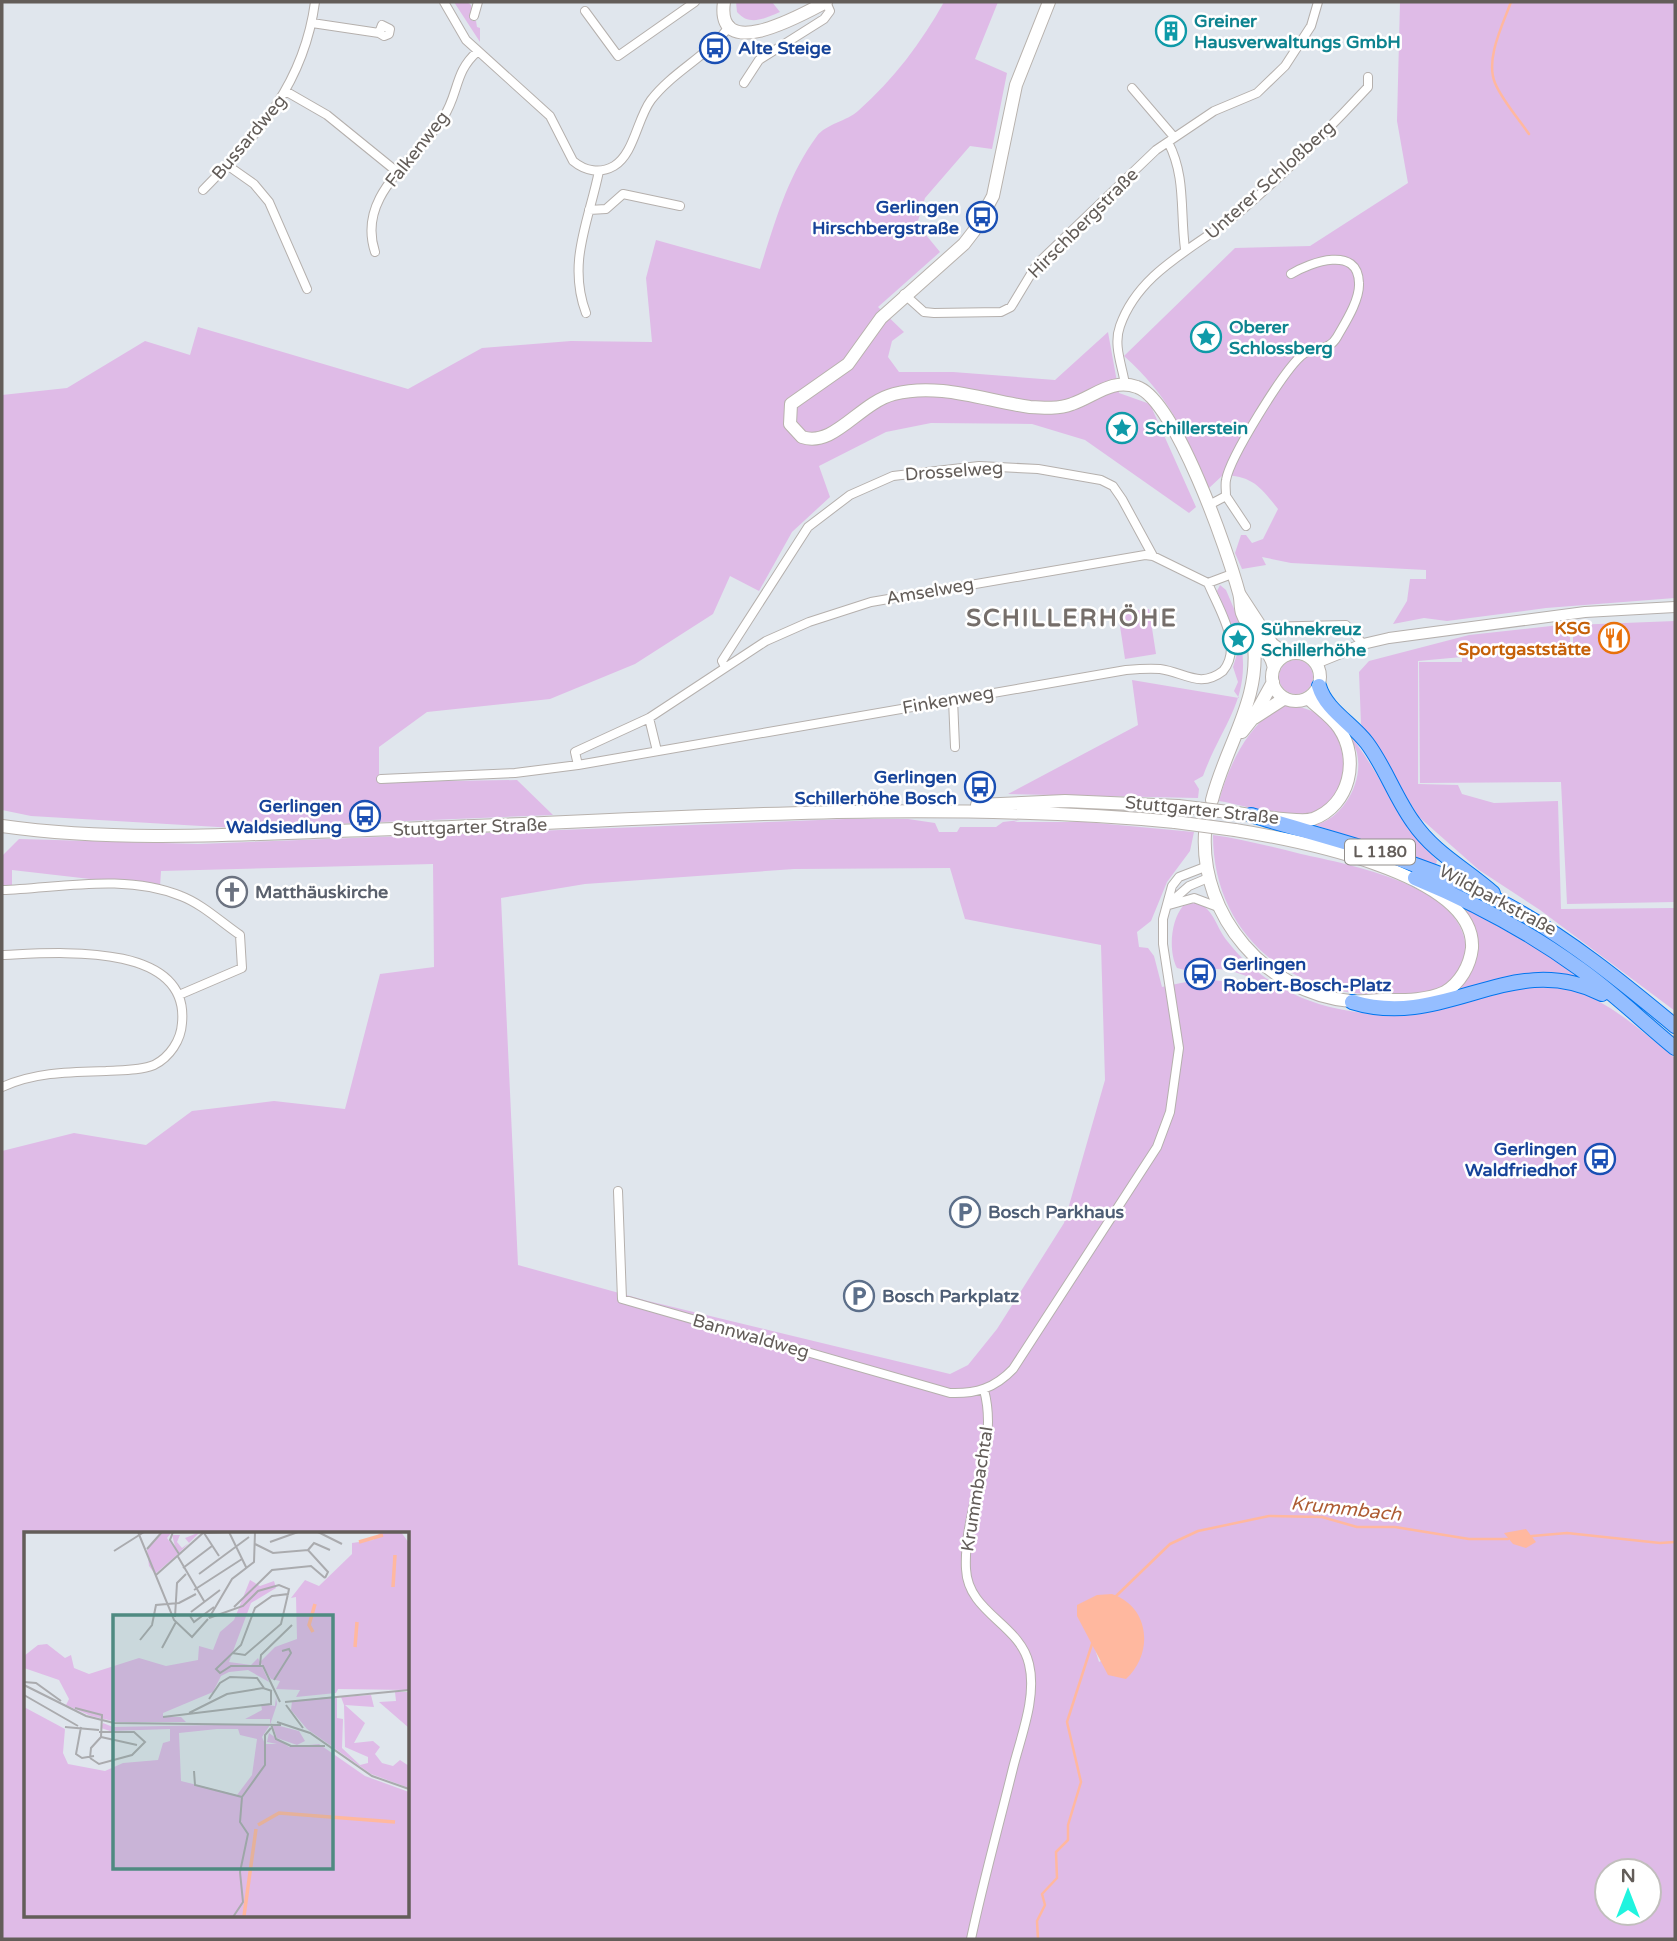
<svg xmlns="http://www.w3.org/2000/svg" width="1677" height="1941" font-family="'Varela Round',sans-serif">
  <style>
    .green { fill: #dfbbe7; fill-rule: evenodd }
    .water { fill: #ffb89f }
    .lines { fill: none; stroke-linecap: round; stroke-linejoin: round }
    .stream { stroke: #ffb89f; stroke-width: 2.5 }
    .minor-casing { stroke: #b5b0ad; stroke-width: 10 }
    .tertiary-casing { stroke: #b5b0ad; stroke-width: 12 }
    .secondary-casing { stroke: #b8b2ad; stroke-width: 14 }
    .trunk-casing { stroke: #0075ee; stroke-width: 16 }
    .minor { stroke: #fff; stroke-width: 8 }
    .tertiary { stroke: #fff; stroke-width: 10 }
    .secondary { stroke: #fff; stroke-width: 12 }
    .trunk { stroke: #95beff; stroke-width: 14 }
    .secondary-bridge-casing { stroke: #b8b2ad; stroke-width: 14; stroke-linecap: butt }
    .secondary-bridge { stroke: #fff; stroke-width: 12 }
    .labels { text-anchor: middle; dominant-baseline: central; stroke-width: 5; stroke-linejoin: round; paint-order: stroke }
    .shield { fill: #fff; stroke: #928e8b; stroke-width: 2 }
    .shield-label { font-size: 16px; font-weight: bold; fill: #635d59 }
    .culture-label { font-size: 18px; font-weight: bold; fill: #0d838f; stroke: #fff; text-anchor: start }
    .transit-label { font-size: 18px; font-weight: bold; fill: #164399; stroke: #fff; text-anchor: end }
    .street-label { font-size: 18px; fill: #635d59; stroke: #fff }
    .food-label { font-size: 18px; font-weight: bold; fill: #c56008; stroke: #fff; text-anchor: end }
    .worship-label { font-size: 18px; font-weight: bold; fill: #5b616d; stroke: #fff; text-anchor: start }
    .service-label { font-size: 18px; font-weight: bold; fill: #4e5e75; stroke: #fff; text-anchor: start }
    .water-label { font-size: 19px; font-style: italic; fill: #ae5d34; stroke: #fff }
    .district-label { font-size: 24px; font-weight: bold; letter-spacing: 2px; fill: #756e6a; stroke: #fff }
    .inset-river { fill: none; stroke: #ffb89f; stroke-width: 3.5 }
    .inset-road { fill: none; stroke: #aaabae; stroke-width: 2 }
    .view { fill: #4f8a81; fill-opacity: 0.15; stroke: #4f8a81; stroke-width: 3.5 }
    .inset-edge { fill: none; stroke: #635d59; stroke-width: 3.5 }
  </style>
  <rect width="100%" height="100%" fill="#e0e6ed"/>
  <path class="green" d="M454 2H467L471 5 472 21H476L477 27 480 28V42Z
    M736 2H772L780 12C765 18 750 27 737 12Z
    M944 2H998L975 59 1007 73 992 149 970 146 925 198 917 224 940 252 878 307 904 332 892 341 888 357 899 372H953L1055 380 1108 332 1119 393 1150 404 1196 507 1189 513 1085 440 1032 424 931 423 886 432 819 466 830 497 792 532 759 591 730 576 713 614 635 664 550 699 427 712 379 747V782L517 780 553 815 235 828 31 816 2 810V395L67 388 145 341 190 355 198 327 408 389 482 348 571 341 652 342 646 278 656 240 760 269C775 222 787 177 817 136 826 124 847 121 858 111 894 79 921 43 944 2Z
    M1400 2H1675V598L1546 608 1447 621 1424 618 1393 624 1407 601 1410 579H1426V570L1291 563 1262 557 1266 565 1242 569 1235 553 1241 535H1246L1252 543 1263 539 1278 509C1260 486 1252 476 1223 475L1208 489C1186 434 1169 396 1124 356L1235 248 1310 246 1408 183 1397 121Z
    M1220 585 1226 590 1240 623 1232 626 1217 591Z
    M1149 609 1156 654 1125 659 1118 613Z
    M1675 621V902L1567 904 1561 782 1420 783 1419 662H1462V657L1418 661V784L1458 785 1462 794 1494 803 1558 801 1561 909 1675 908V1011L1540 910 1479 870 1419 817 1361 724 1359 672 1369 661 1469 635 1569 624 1571 653 1510 656 1573 654V625Z
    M1239 632C1254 698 1224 719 1203 776L1194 781 1199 789 1198 798 1008 794 1138 725 1132 680 1239 698 1234 691 1238 682 1233 667 1237 654 1235 634Z
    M1279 677a17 17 0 1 1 34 0a17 17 0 1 1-34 0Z
    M1284 706C1354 702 1363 806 1305 814 1277 818 1245 805 1219 801 1228 767 1249 720 1284 706Z
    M1341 725C1380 767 1393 817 1437 860L1436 865 1315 825C1342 819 1364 783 1357 753 1355 743 1346 734 1341 725Z
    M845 819H908L935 823 939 832H957L960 827H996L1003 822 1020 820 1014 822H1086L1194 832 1190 851 1167 882 1151 921 1137 932 1139 947 1148 948 1154 956 1162 987C1197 980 1213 975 1248 989L1255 979 1229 970 1192 967 1189 971 1177 968C1168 951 1171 920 1183 906L1197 902C1215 910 1216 928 1228 942 1251 972 1284 993 1319 1004 1360 1016 1404 1018 1446 1008 1483 999 1525 975 1564 987 1609 1000 1640 1030 1675 1058V1939H2V1151L74 1133 146 1145 192 1111 274 1101 345 1109 380 974 434 967 433 864 161 871 160 887 12 870V885L2 886V856L19 839 198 844ZM950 868 965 919 1101 945 1105 1080 1064 1223 997 1329 968 1365 950 1374 648 1301 518 1265 501 898 585 884 794 869ZM26 1533H408V1915H26ZM1144 1638 1099 1662 1095 1649ZM1607 1871H1649V1913H1607Z
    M1213 835C1243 839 1272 847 1301 854 1350 865 1463 885 1466 948 1467 963 1456 979 1443 987 1425 997 1405 995 1386 995 1289 997 1213 933 1213 835Z
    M1465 908 1542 951 1577 977 1530 973 1452 992C1478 966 1487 944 1463 910Z"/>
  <path class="water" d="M1526 1529 1536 1542 1526 1548 1513 1544 1504 1533Z
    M1112 1594C1150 1607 1154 1653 1126 1679L1108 1675 1077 1616V1605L1097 1595Z"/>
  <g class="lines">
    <path class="stream" d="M1511 2C1503 24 1485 59 1495 83 1502 100 1518 118 1529 134
      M1532 1536 1567 1533 1660 1543 1675 1542
      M1114 1598 1170 1544 1198 1531 1269 1516 1322 1517 1357 1527H1395L1469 1539H1508
      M1038 1939 1037 1921 1045 1905 1042 1894 1057 1878 1056 1852 1068 1840V1825L1081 1782 1067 1722 1092 1644"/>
    <g class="minor-casing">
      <path id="minor" d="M444 2 466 40 550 116 573 161C585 171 600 174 614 166 634 154 637 119 651 100 673 71 710 55 730 25
        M585 11 618 56 695 2
        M474 16 478 2
        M312 23 379 33 384 36 389 34 390 29 382 25 379 33
        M744 83 759 60 824 19 830 11 826 2
        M1132 88 1174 137
        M287 92 327 115 396 171
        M1168 142C1186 176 1180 211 1185 249
        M227 165 254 184 269 202 307 289
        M203 190C259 133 304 84 315 2
        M589 210 606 209 623 194 680 206
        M375 252C356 194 417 160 443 118 459 94 454 72 477 52
        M904 294 924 312 934 313 1001 312 1011 307 1037 264 1156 150 1214 111 1257 93 1285 66 1311 26 1318 2
        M586 313C567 262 589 221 599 171
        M1125 384C1122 365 1113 345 1120 326 1140 269 1199 247 1242 210 1286 172 1328 130 1368 87V77
        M1226 496C1226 490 1225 485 1226 480 1230 457 1283 372 1301 356 1313 345 1328 353 1337 337 1345 323 1360 300 1359 283 1358 245 1311 262 1291 274
        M1209 505 1226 496 1246 526
        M1261 627 1346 625 1363 644
        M725 667 722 661 808 527 850 495 893 476 979 466 1038 469 1101 480 1113 486 1122 499 1153 556
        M953 699 955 747
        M649 718 657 751
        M578 765 575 752 649 718 766 641 809 622 871 602 1145 555 1153 556 1208 583 1232 574
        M381 779 515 773 578 765 1126 670C1137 669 1149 668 1160 669 1184 672 1200 689 1223 671 1244 646 1218 608 1208 583
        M2 890C59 888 125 873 181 896 202 904 221 922 240 935L242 968 179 995
        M1173 900 1189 886 1208 878
        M1169 905 1194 898 1218 907
        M2 955C53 953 190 940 182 1023 181 1040 170 1057 154 1065 139 1071 121 1070 106 1071 70 1072 35 1072 2 1087
        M618 1191 622 1299 950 1393C976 1394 995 1388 1013 1369L1157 1147 1170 1112 1179 1048 1163 944V919L1172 886 1179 877 1205 867
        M971 1939C983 1882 999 1825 1013 1768 1021 1736 1037 1697 1029 1664 1020 1624 968 1613 966 1569 963 1510 1000 1448 984 1390"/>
    </g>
    <g class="tertiary-casing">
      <path id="tertiary" d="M1316 663 1363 644 1389 638 1585 612 1675 607"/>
    </g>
    <g class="secondary-casing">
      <path id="secondary" d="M724 2C715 65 805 13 826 2
        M1049 2 1016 85 993 196 974 231 964 244 881 318 848 364 791 404 790 424 802 437C834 448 859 403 894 394 939 382 986 401 1030 407 1044 408 1059 409 1072 404 1095 396 1112 378 1137 387 1175 399 1228 552 1239 593 1241 599 1240 607 1242 613 1249 633 1270 648 1274 668
        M1240 595 1272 644 1287 655
        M1272 677a24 24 0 1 1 48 0a24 24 0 1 1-48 0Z
        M1254 718 1285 698
        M1242 732 1253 718 1273 682
        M1212 800C1226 744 1263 697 1253 637
        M977 805 1065 801 1178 806
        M1237 813C1251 815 1301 823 1313 819 1350 805 1360 759 1339 728 1331 716 1318 708 1308 698
        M2 826C122 843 246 834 367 830 636 822 907 797 1175 822
        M1205 833C1200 916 1266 993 1350 1001 1360 1002 1372 1000 1382 1000 1402 1000 1426 1001 1445 992 1460 983 1470 966 1472 948 1476 872 1290 839 1235 830"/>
    </g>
    <g class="trunk-casing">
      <path id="trunk" d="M1319 686C1326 710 1352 723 1367 743 1385 767 1395 797 1413 822 1434 853 1466 869 1493 893
        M1251 815C1337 841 1426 861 1507 905 1568 938 1622 982 1675 1026
        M1415 878C1473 902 1529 932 1580 969 1614 993 1643 1022 1675 1048
        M1352 1002C1446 1031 1511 948 1602 994"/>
    </g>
    <use href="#minor" class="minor"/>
    <use href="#tertiary" class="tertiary"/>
    <use href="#secondary" class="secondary"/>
    <use href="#trunk" class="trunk"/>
    <g class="secondary-bridge-casing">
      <path id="secondary-bridge" d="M1178 806 1237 813
        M1175 822 1235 830"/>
    </g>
    <use href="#secondary-bridge" class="secondary-bridge"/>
  </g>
  <defs>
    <g id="building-ring" transform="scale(1.575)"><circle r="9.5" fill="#fff" stroke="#0f9aa8" stroke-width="1.5"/><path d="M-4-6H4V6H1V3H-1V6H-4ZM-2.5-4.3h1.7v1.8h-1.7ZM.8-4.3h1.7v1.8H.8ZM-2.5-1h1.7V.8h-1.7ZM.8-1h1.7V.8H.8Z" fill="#0f9aa8"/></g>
    <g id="bus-ring" transform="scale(1.575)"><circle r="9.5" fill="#fff" stroke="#1a4fb4" stroke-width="1.5"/><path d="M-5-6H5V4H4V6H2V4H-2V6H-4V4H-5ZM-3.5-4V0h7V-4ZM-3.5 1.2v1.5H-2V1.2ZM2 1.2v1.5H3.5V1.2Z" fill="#1a4fb4"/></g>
    <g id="sight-ring" transform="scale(1.575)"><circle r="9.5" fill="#fff" stroke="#0f9aa8" stroke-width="1.5"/><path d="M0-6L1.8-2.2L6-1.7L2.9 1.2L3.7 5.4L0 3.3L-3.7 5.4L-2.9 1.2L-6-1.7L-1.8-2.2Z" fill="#0f9aa8"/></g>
    <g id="restaurant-ring" transform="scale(1.575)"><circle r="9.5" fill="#fff" stroke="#e8710a" stroke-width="1.5"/><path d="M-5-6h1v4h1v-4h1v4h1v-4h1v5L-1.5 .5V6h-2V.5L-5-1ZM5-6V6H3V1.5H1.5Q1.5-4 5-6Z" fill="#e8710a"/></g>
    <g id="church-ring" transform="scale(1.575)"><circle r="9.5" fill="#fff" stroke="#6b7280" stroke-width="1.5"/><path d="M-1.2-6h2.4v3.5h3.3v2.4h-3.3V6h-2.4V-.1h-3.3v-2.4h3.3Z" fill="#6b7280"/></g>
    <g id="parking-ring" transform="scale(1.575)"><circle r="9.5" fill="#fff" stroke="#5c6f8a" stroke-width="1.5"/><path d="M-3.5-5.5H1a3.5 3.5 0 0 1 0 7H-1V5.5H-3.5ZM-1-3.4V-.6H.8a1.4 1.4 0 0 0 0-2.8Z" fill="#5c6f8a"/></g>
  </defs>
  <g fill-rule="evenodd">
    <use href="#building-ring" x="1171" y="31"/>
    <use href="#bus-ring" x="715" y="48"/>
    <use href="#bus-ring" x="982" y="217"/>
    <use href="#sight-ring" x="1206" y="337"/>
    <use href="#sight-ring" x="1122" y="428"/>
    <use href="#restaurant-ring" x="1614" y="638"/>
    <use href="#sight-ring" x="1238" y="639"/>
    <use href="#bus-ring" x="980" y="787"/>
    <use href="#bus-ring" x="365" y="816"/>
    <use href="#church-ring" x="232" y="892"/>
    <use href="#bus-ring" x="1200" y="974"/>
    <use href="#bus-ring" x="1600" y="1159"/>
    <use href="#parking-ring" x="965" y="1212"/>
    <use href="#parking-ring" x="859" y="1296"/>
  </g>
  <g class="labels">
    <rect class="shield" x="1345" y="839.5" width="70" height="25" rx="5"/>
    <g class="shield-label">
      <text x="1380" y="852">L 1180</text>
    </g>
    <g class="culture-label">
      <text x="1194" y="21">Greiner<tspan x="1194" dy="21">Hausverwaltungs GmbH</tspan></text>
      <text x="1229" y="327">Oberer<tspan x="1229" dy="21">Schlossberg</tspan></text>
      <text x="1145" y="428">Schillerstein</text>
      <text x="1261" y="629">Sühnekreuz<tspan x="1261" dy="21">Schillerhöhe</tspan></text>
    </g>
    <g class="transit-label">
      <text x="738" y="48" text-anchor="start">Alte Steige</text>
      <text x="959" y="207">Gerlingen<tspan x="959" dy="21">Hirschbergstraße</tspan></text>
      <text x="957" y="777">Gerlingen<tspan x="957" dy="21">Schillerhöhe Bosch</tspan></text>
      <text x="342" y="806">Gerlingen<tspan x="342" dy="21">Waldsiedlung</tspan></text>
      <text x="1223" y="964" text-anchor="start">Gerlingen<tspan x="1223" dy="21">Robert-Bosch-Platz</tspan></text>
      <text x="1577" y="1149">Gerlingen<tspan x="1577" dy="21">Waldfriedhof</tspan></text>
    </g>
    <g class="street-label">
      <text transform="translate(249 137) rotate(-50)">Bussardweg</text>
      <text transform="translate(417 149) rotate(-52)">Falkenweg</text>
      <text transform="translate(1270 180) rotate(-42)">Unterer Schloßberg</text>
      <text transform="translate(1083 223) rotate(-45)">Hirschbergstraße</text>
      <text transform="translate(954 471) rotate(-4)">Drosselweg</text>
      <text transform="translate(930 591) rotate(-10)">Amselweg</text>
      <text transform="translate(948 700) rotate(-10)">Finkenweg</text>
      <text transform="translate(1202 810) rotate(6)">Stuttgarter Straße</text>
      <text transform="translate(470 827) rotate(-2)">Stuttgarter Straße</text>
      <text transform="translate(1498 900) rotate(28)">Wildparkstraße</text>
      <text transform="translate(751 1336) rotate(16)">Bannwaldweg</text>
      <text transform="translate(977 1489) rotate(-81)">Krummbachtal</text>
    </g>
    <g class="food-label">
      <text x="1591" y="628">KSG<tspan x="1591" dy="21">Sportgaststätte</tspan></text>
    </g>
    <g class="worship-label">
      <text x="255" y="892">Matthäuskirche</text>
    </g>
    <g class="service-label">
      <text x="988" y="1212">Bosch Parkhaus</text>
      <text x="882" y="1296">Bosch Parkplatz</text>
    </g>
    <g class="water-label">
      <text transform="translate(1346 1509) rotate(6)">Krummbach</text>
    </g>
    <g class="district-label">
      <text x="1072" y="618">SCHILLERHÖHE</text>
    </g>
  </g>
  <g transform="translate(24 1532)">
    <rect width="385" height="385" fill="#e0e6ed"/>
    <path d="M139 0H148L143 6 152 18 148 3H156L153 10 158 16 165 11 161 6 176 0 155 21 152 18 154 22 131 42 125 34 123 17ZM357 0H377L385 11V158L314 157 312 161 272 165 276 158 252 157 256 149 247 147 236 130 251 115 273 107 272 65 267 66 281 48 295 54 328 22V11L349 8ZM226 48 236 54 250 49 252 56 227 71 205 130 227 133 234 126 245 150 224 138 205 140 197 144 189 160 139 181V185H157L162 190H93L67 184 42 173 45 167 35 148 0 136V124L14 113 23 112 41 126 47 123 50 136 65 142 115 126 142 134 174 128 175 114 189 118 196 100 210 88ZM371 160H385V196L355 170 372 169ZM347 163 350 175 321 173 341 191 330 211 349 209 356 215 351 222 358 231 369 234 376 228 385 234V256L347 242 283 197 267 178 268 169 313 164V186L319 187 318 216 336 233 344 231V225L321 215 320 173 317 165ZM252 165 253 172 246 193 238 205 241 212H253L243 210 245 201 265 215 295 212 341 244 385 260V385H0V175L41 197 39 221 44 232 81 239 99 231 134 228 139 211 146 209V197L86 199 77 196 79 191 89 195 246 192V187H221L238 178 237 172 251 174ZM193 197H214L216 203 233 207 228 243 213 263 157 249 155 201ZM248 192 275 199 281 209 273 213 253 206Z" fill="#dfbbe7" fill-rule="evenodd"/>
    <path class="inset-river" d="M335 10 359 3M369 55 371 23M289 100 285 93 291 72M331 115 333 90M234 293 255 281 371 290M220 384 232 297"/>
    <path class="inset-road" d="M114 0 150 88 168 105 184 87M149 0 146 8 155 22M205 0 222 35M294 0 318 12M180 1 195 24M246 10 274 0M231 12 249 21 284 18 304 40 301 46M123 17 138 0M284 18 290 11 306 18M90 19 120 0M153 23 180 69M159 36 188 14M175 42 225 5M132 43 179 1 204 0M170 58 218 27M210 75 248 38 287 34 301 46M167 80 196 58M166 84 170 90 190 75M151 85 153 51 162 42M185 86 219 74 234 59 255 53 265 57 264 62 248 64 231 76 217 113 192 137 196 141 207 134H239L256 170M185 86 208 47 230 30 231 0M116 108 128 93 132 73 155 71 172 62M138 116 152 90M208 121 221 123 257 92 264 62M236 133 237 123 268 93M250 148 267 121 265 117 258 119M0 150 12 151 37 169M0 153 62 184 90 191 257 193M0 163 54 194M185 167 196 151 206 145 233 146 240 156M261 170 385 158M262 173 279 196M51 176 78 183 77 205M165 181 203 162 239 156 248 159M139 185 247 172V159M253 190 286 201 348 244 385 257M247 192 252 207 267 214M41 195 75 198M57 195 52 222 58 226 70 224M77 205 113 213M266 214H301M66 226 75 232 108 223 121 210 110 200H75M66 226 67 216 77 205M170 239 171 253 218 265M209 385 219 370 216 340 224 302 216 290 218 265 241 233V203L247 196"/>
    <path class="view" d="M89 83H309V337H89Z"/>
    <rect width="385" height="385" class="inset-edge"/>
  </g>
  <rect width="1677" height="1941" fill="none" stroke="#635d59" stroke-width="7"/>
  <g transform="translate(1628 1892)"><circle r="33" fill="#ffffff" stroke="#c1bebd" stroke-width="2"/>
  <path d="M0-5L12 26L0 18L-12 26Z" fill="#20f4df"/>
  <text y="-10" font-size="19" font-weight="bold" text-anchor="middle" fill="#635d59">N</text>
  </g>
</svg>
